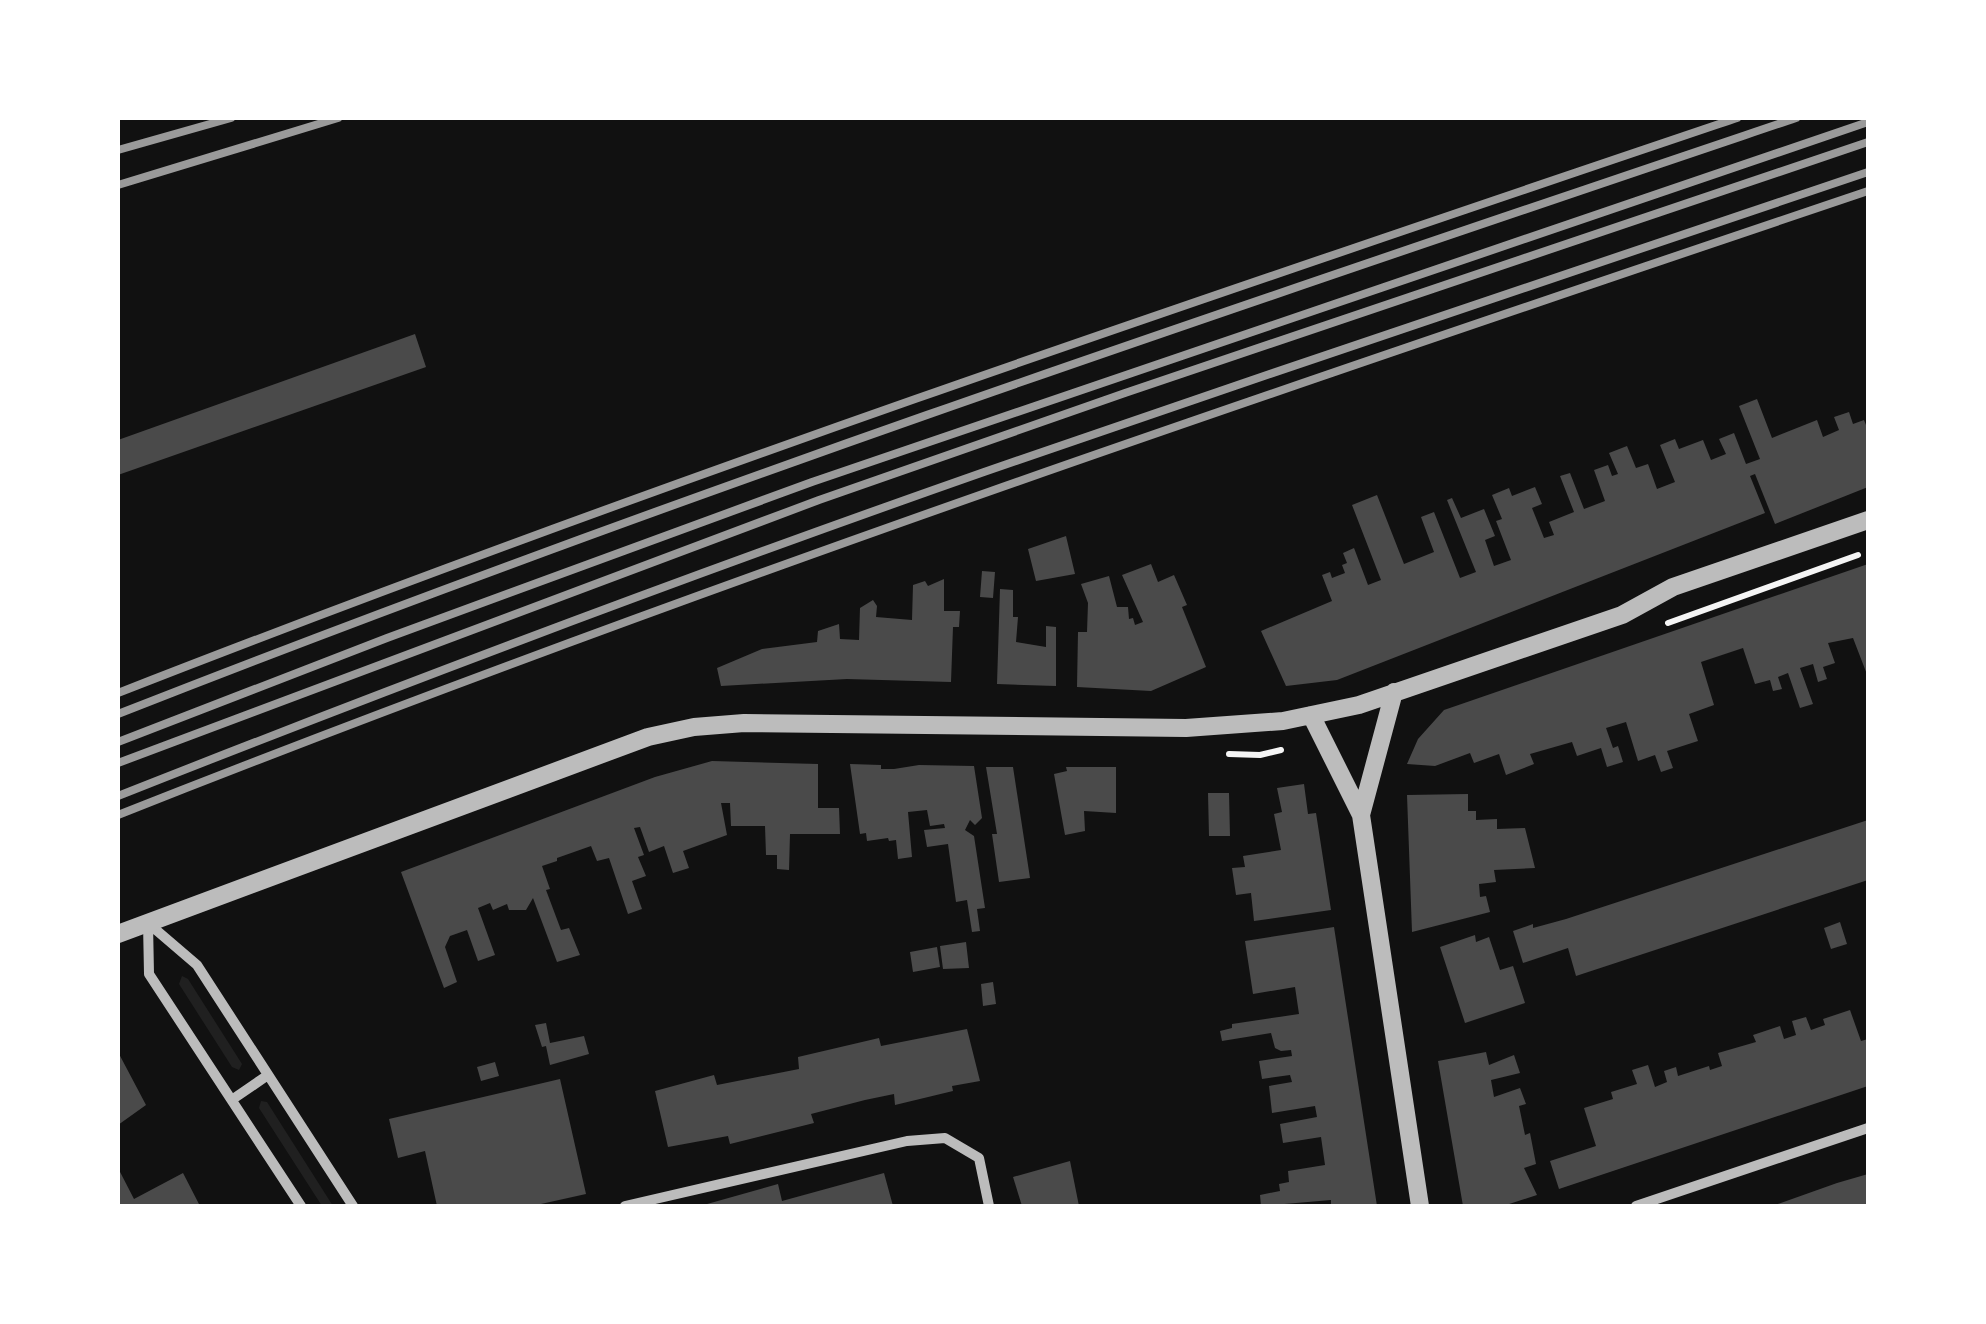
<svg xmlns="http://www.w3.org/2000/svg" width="1986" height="1324" font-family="Figtree,sans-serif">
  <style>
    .green { fill: #202020 }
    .building { fill: #4a4a4a }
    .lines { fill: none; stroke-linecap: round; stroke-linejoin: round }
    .path { stroke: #f5f5f5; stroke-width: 6 }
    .minor { stroke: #bcbcbc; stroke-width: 10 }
    .tertiary { stroke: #bcbcbc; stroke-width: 18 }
    .rail { stroke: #9a9a9a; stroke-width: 8 }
  </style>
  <rect width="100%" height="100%" fill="#111"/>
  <path class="green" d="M182 976 188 979 242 1064 239 1070 232 1067 179 984Z
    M261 1101 267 1102 333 1206H322L259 1108Z"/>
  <path class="building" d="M415 334 426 367 118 475V440Z
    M1757 399 1772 438 1817 420 1823 437 1839 430 1834 417 1849 412 1853 424 1864 420 1868 430V487L1775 524 1755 474 1750 476 1765 513 1337 680 1286 686 1261 631 1332 601 1322 575 1330 572 1332 578 1345 573 1342 565 1347 563 1343 553 1354 548 1368 585 1381 580 1352 505 1377 495 1404 564 1434 552 1421 517 1434 512 1460 578 1476 572 1447 500 1452 498 1461 518 1484 509 1495 536 1485 540 1494 566 1511 560 1496 521 1502 519 1492 495 1509 488 1512 496 1535 487 1542 504 1532 508 1544 538 1554 535 1549 522 1574 512 1560 476 1570 473 1584 509 1605 501 1594 470 1608 465 1612 476 1618 474 1609 453 1627 446 1636 468 1648 464 1657 489 1675 482 1660 445 1675 439 1679 449 1703 440 1711 460 1726 454 1719 439 1734 433 1746 464 1760 459 1739 406Z
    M1066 536 1075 574 1036 581 1028 549Z
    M1151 564 1158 582 1174 575 1187 605 1182 607 1206 667 1151 691 1077 687 1078 632H1087L1088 603 1081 584 1109 576 1117 607H1128L1129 619 1133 618 1135 625 1143 622 1122 575Z
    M1868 564V677L1853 638 1828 643 1835 663 1823 667 1827 679 1818 682 1813 664 1800 668 1813 704 1800 708 1788 673 1778 677 1782 689 1773 691 1770 680 1755 684 1743 648 1701 662 1714 705 1689 714 1698 741 1667 751 1673 768 1661 772 1655 755 1638 761 1626 722 1606 728 1613 748 1618 746 1623 762 1607 767 1601 748 1577 756 1572 742 1530 754 1534 764 1506 775 1499 754 1474 763 1470 753 1435 766 1407 764 1418 739 1444 710Z
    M982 571 995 572 993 598 980 597Z
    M944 579V611H960L959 627H953L951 682 847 679 721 686 717 668 762 649 817 642 818 631 839 624 840 639 859 640 860 608 873 600 877 606 876 617 912 620 913 585 925 581 928 586Z
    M1000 589 1013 590V617H1018L1016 642 1046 647V626L1056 627V686L997 684Z
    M712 761 818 764V808H839L840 834H790L789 870 777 869V855H766L765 826H731L730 803H721L727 835 683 851 689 868 673 873 664 846 649 852 640 827 634 828 644 855 638 857 646 876 632 881 642 909 628 914 609 858 597 861 591 846 557 858V861L542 866 550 889 546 890 561 930 569 928 580 955 557 962 533 898 526 910H509L507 904 493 910 490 903 478 908 495 955 478 961 467 930 450 936 445 947 457 982 444 988 401 872 655 777Z
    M850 764 881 765V769H894L919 765 974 766 982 818 975 825 970 820 965 830 974 836 985 908 977 909 980 931 972 932 967 900 956 902 948 844 927 847 924 830 945 828 944 824 930 826 927 810 908 812 912 857 898 859 896 840 889 841 888 838 867 841 866 833 860 834Z
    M986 767H1013L1030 878 999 882 992 834H997Z
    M1066 767H1116V813L1084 811 1085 831 1065 835 1054 774 1067 771Z
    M1304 784 1308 814 1316 813 1331 910 1254 921 1251 893 1236 895 1232 868 1245 867 1243 856 1281 850 1274 814 1282 812 1277 788Z
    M1208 793H1229L1230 836H1209Z
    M1468 794V811H1476V820L1497 819V829L1525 828 1535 868 1494 870 1496 882 1479 884 1480 897 1486 896 1490 912 1412 932 1407 795Z
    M1868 820V880L1576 976 1568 948 1523 963 1513 931 1533 924V928L1566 919Z
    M1840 922 1847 944 1831 949 1824 928Z
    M1334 927 1377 1206H1331V1200L1261 1206 1260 1195 1280 1191 1279 1184 1289 1182 1288 1171 1325 1165 1321 1137 1283 1143 1280 1124 1317 1117 1315 1106 1272 1113 1269 1086 1292 1082 1290 1075 1262 1079 1259 1061 1292 1056 1291 1050 1281 1051 1275 1048 1271 1033 1222 1041 1220 1031 1232 1028V1024L1299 1014 1295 987 1253 994 1245 941Z
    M1475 935 1476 942 1489 937 1500 970 1513 966 1525 1003 1465 1023 1440 947Z
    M966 942 969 968 943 969 940 946Z
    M937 947 940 967 913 972 910 952Z
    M993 982 996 1004 983 1006 981 984Z
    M1850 1010 1861 1041 1868 1039V1086L1559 1189 1550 1161 1596 1146 1584 1108 1613 1099 1611 1092 1637 1084 1632 1070 1648 1065 1655 1087 1667 1082 1664 1071 1676 1067 1678 1076 1709 1066 1710 1070 1722 1066 1718 1053 1756 1042 1753 1035 1780 1026 1784 1039 1796 1035 1792 1021 1806 1017 1811 1030 1825 1025 1823 1019Z
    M546 1023 550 1043 584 1036 589 1054 550 1065 546 1046 542 1047 535 1025Z
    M967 1029 980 1081 952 1086 953 1091 895 1105 894 1094 865 1100 811 1114 814 1123 730 1144 728 1136 668 1147 655 1091 714 1075 717 1085 799 1069 798 1057 879 1038 881 1046Z
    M118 1052 146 1105 118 1125Z
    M1486 1052 1489 1065 1514 1055 1520 1073 1491 1080 1494 1097 1520 1088 1526 1104 1519 1106 1525 1135 1530 1133 1536 1164 1524 1168 1537 1195 1503 1206H1463L1438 1061Z
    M495 1062 499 1076 481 1081 477 1067Z
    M560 1079 586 1194 532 1206H437L425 1151 398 1158 389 1119Z
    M1070 1161 1079 1206H1022L1013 1177Z
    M118 1168 134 1199 183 1173 200 1206H118Z
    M884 1173 893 1206H700L778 1184 782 1201Z
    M1868 1174V1206H1772L1837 1183Z"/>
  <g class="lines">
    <path class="path" d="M1668 623 1858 555
      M1229 754 1260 755 1281 750"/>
    <path class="minor" d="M148 923 197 965 353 1206
      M148 923 149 974 301 1206
      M233 1099 268 1075
      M625 1206 907 1141 945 1138 979 1158 989 1206
      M1636 1206 1868 1128"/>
    <path class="tertiary" d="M1311 715 1361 815 1420 1206
      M1361 815 1394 692
      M118 934 648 737 694 727 744 723 1186 728 1283 721 1359 705 1622 615 1673 587 1868 520"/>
    <path class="rail" d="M118 150 231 118
      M118 185 338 118
      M118 693C652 484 1195 301 1737 118
      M118 714C670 497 1233 308 1796 118
      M118 742 387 638 812 482 1868 122
      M118 763 819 500 1125 393 1868 142
      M118 796C404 683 693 574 984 472 1278 370 1574 272 1868 172
      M118 815C694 587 1281 389 1868 191"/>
  </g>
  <rect width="1986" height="1324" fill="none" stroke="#ffffff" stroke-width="240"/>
</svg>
